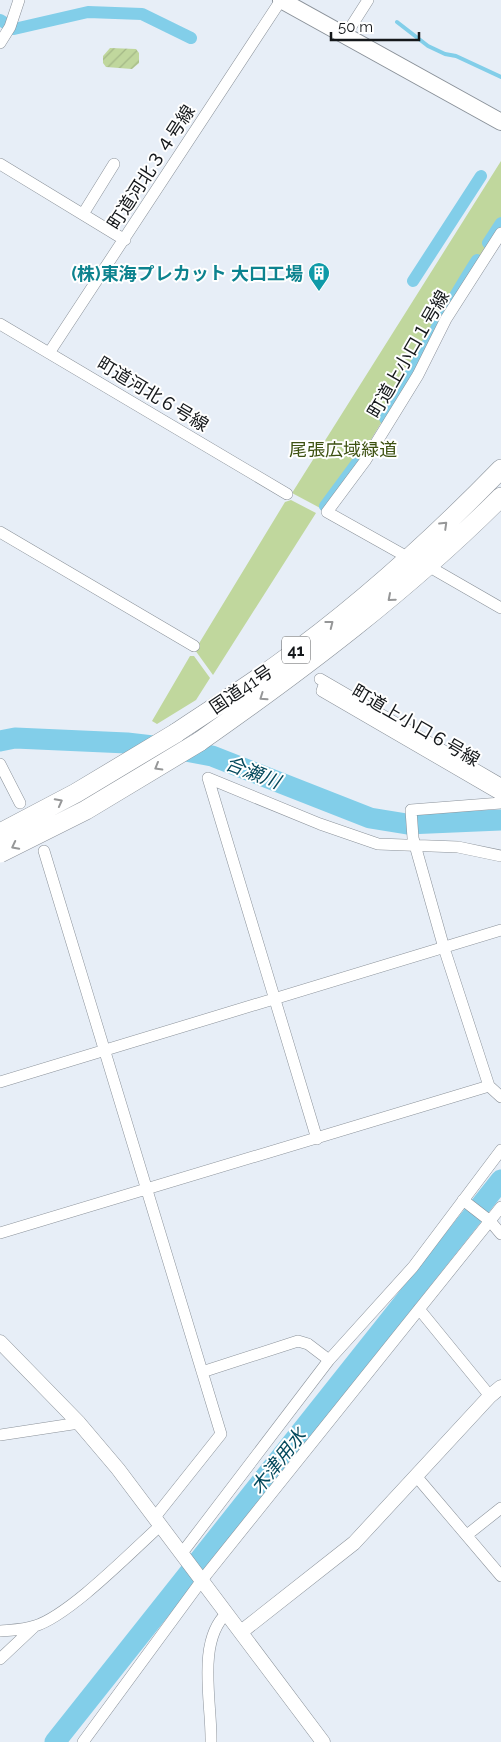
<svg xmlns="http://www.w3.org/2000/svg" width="501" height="1742" font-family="Raleway,'Noto Sans JP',sans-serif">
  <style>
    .park { fill: #c0d79d }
    .garden { fill: url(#garden-furrows) }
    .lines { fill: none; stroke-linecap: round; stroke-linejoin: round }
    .stream { stroke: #82cee9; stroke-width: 4 }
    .canal { stroke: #82cee9; stroke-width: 12 }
    .river { stroke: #82cee9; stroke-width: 21 }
    .minor-casing { stroke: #8b929a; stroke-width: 12 }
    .tertiary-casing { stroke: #8b929a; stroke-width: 15 }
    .secondary-casing { stroke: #8b929a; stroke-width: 18 }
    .trunk-casing { stroke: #8b929a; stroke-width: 20 }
    .minor { stroke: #fff; stroke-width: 11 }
    .tertiary { stroke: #fff; stroke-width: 14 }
    .secondary { stroke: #fff; stroke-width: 16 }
    .trunk { stroke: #fff; stroke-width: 19 }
    .trunk-bridge-casing { stroke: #8b929a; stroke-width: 20; stroke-linecap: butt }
    .trunk-bridge { stroke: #fff; stroke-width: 19 }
    .oneway { stroke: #969798 }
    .labels { text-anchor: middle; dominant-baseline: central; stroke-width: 4; stroke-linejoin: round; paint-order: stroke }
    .shield { fill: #fff; stroke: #5b5d5f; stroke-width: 1 }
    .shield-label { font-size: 16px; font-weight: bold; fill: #15181b }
    .street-label { font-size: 18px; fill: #15181b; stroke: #fff }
    .culture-label { font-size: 18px; font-weight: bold; fill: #0d838f; stroke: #fff; text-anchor: end }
    .park-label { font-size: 18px; fill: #3d5111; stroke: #fff }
    .water-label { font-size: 19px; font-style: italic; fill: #04495c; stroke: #fff }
  </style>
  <defs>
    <pattern id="garden-furrows" width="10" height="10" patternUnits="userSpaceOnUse" patternTransform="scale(1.25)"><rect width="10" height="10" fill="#c0d79d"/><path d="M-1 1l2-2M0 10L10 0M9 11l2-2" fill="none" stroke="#a4b887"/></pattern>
  </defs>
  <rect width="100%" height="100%" fill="#e7eef7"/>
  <path class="park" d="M501 161V222L431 334 410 375 361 456 322 509 292 493Z
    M291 500 316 513 213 675 195 650 285 502Z
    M190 656H194L210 678 196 700 157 724 152 721Z"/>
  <path class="garden" d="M110 48 136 49 139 53V63L132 69 106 67 103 63V56Z"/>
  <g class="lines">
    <path class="stream" d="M397 22 428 46 445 54 456 56 501 77"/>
    <path class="canal" d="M0 20 5 23
      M14 29 88 12 142 14 191 38
      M488 243 501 223
      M413 281 481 176
      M385 418C417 365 444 311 477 260
      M325 506 359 460"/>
    <path class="river" d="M0 741 15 738 127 743 170 748 212 756 370 818 407 824 501 820
      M55 1742 501 1180"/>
    <g class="minor-casing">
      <path id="minor" d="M345 36 368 0
        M0 43 10 27 19 0
        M0 164 125 240
        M83 214 114 164
        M0 324 287 494
        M49 353 281 0
        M0 532 194 646
        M409 558 327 512 365 461 418 375 446 319 501 233
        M428 566 501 608
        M320 679 501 784
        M325 682 322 691 501 795
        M0 764 20 803
        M501 803 411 810 413 838 444 948 489 1086 501 1097
        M44 851 221 1434 155 1517
        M0 1082 501 930
        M317 1139 208 778 320 824 378 844 458 847 501 856
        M463 1200 490 1221 501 1234
        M0 1233 489 1086
        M419 1309 490 1396
        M202 1372 298 1341 308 1344 329 1360 413 1267 501 1150
        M0 1435 79 1423
        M416 1476 501 1576
        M467 1535 501 1508
        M182 1553 329 1360
        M0 1631C11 1630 24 1630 35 1626 70 1615 132 1551 161 1525
        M0 1659 34 1627
        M83 1742 202 1580 501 1207
        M211 1742C212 1704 196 1641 227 1613"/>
    </g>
    <g class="tertiary-casing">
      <path id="tertiary" d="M0 1342 79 1423 118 1469 323 1742
        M241 1632 354 1543 490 1396 501 1387"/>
    </g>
    <g class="secondary-casing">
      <path id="secondary" d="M281 0 501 122"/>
    </g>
    <g class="trunk-casing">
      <path id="trunk" d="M176 733C210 710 244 689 277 665 358 607 432 540 501 469
        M199 742C306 667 409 589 501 497"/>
    </g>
    <use href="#minor" class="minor"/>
    <use href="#tertiary" class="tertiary"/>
    <use href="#secondary" class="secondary"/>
    <use href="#trunk" class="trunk"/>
    <g class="trunk-bridge-casing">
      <path id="trunk-bridge" d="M0 833 76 793 176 733
        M0 853 86 810 199 742"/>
    </g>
    <use href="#trunk-bridge" class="trunk-bridge"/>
  </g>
  <defs><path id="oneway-chevron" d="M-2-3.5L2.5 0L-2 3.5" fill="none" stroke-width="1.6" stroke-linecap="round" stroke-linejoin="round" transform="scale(1.25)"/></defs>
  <g class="oneway">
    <use href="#oneway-chevron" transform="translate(444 525) rotate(-44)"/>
    <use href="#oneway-chevron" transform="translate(391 598) rotate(139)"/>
    <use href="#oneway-chevron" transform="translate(330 624) rotate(-38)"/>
    <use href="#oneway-chevron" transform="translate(263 697) rotate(145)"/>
    <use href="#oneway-chevron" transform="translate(158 767) rotate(150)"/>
    <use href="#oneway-chevron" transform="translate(59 802) rotate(-28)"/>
    <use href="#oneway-chevron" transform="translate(15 846) rotate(153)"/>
  </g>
  <defs>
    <g id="building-pin" transform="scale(1.125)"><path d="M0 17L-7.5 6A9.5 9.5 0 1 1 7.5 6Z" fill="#0f9aa8" stroke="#fff"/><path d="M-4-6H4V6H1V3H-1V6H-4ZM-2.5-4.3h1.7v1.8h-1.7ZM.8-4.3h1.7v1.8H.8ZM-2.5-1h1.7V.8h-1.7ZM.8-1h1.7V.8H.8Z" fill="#fff"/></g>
  </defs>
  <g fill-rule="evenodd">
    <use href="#building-pin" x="319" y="273"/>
  </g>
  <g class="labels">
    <rect class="shield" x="282" y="636.5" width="28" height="27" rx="4"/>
    <g class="shield-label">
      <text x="296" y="650">41</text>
    </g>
    <g class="street-label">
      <text transform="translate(151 167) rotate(-57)">町道河北３４号線</text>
      <text transform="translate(408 354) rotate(-60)">町道上小口１号線</text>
      <text transform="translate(153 394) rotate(31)">町道河北６号線</text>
      <text transform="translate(241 689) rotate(-34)">国道41号</text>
      <text transform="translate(416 725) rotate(30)">町道上小口６号線</text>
    </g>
    <g class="culture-label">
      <text x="303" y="273">(株)東海プレカット 大口工場</text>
    </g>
    <g class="park-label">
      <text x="343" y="449">尾張広域緑道</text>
    </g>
    <g class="water-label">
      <text transform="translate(253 772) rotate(21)">合瀬川</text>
      <text transform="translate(278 1461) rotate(-52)">木津用水</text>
    </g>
  </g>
  <path d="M331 32v8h88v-8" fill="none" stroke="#15181b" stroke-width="2.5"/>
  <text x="338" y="32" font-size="15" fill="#15181b" stroke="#ffffff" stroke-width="4" paint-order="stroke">50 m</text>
</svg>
